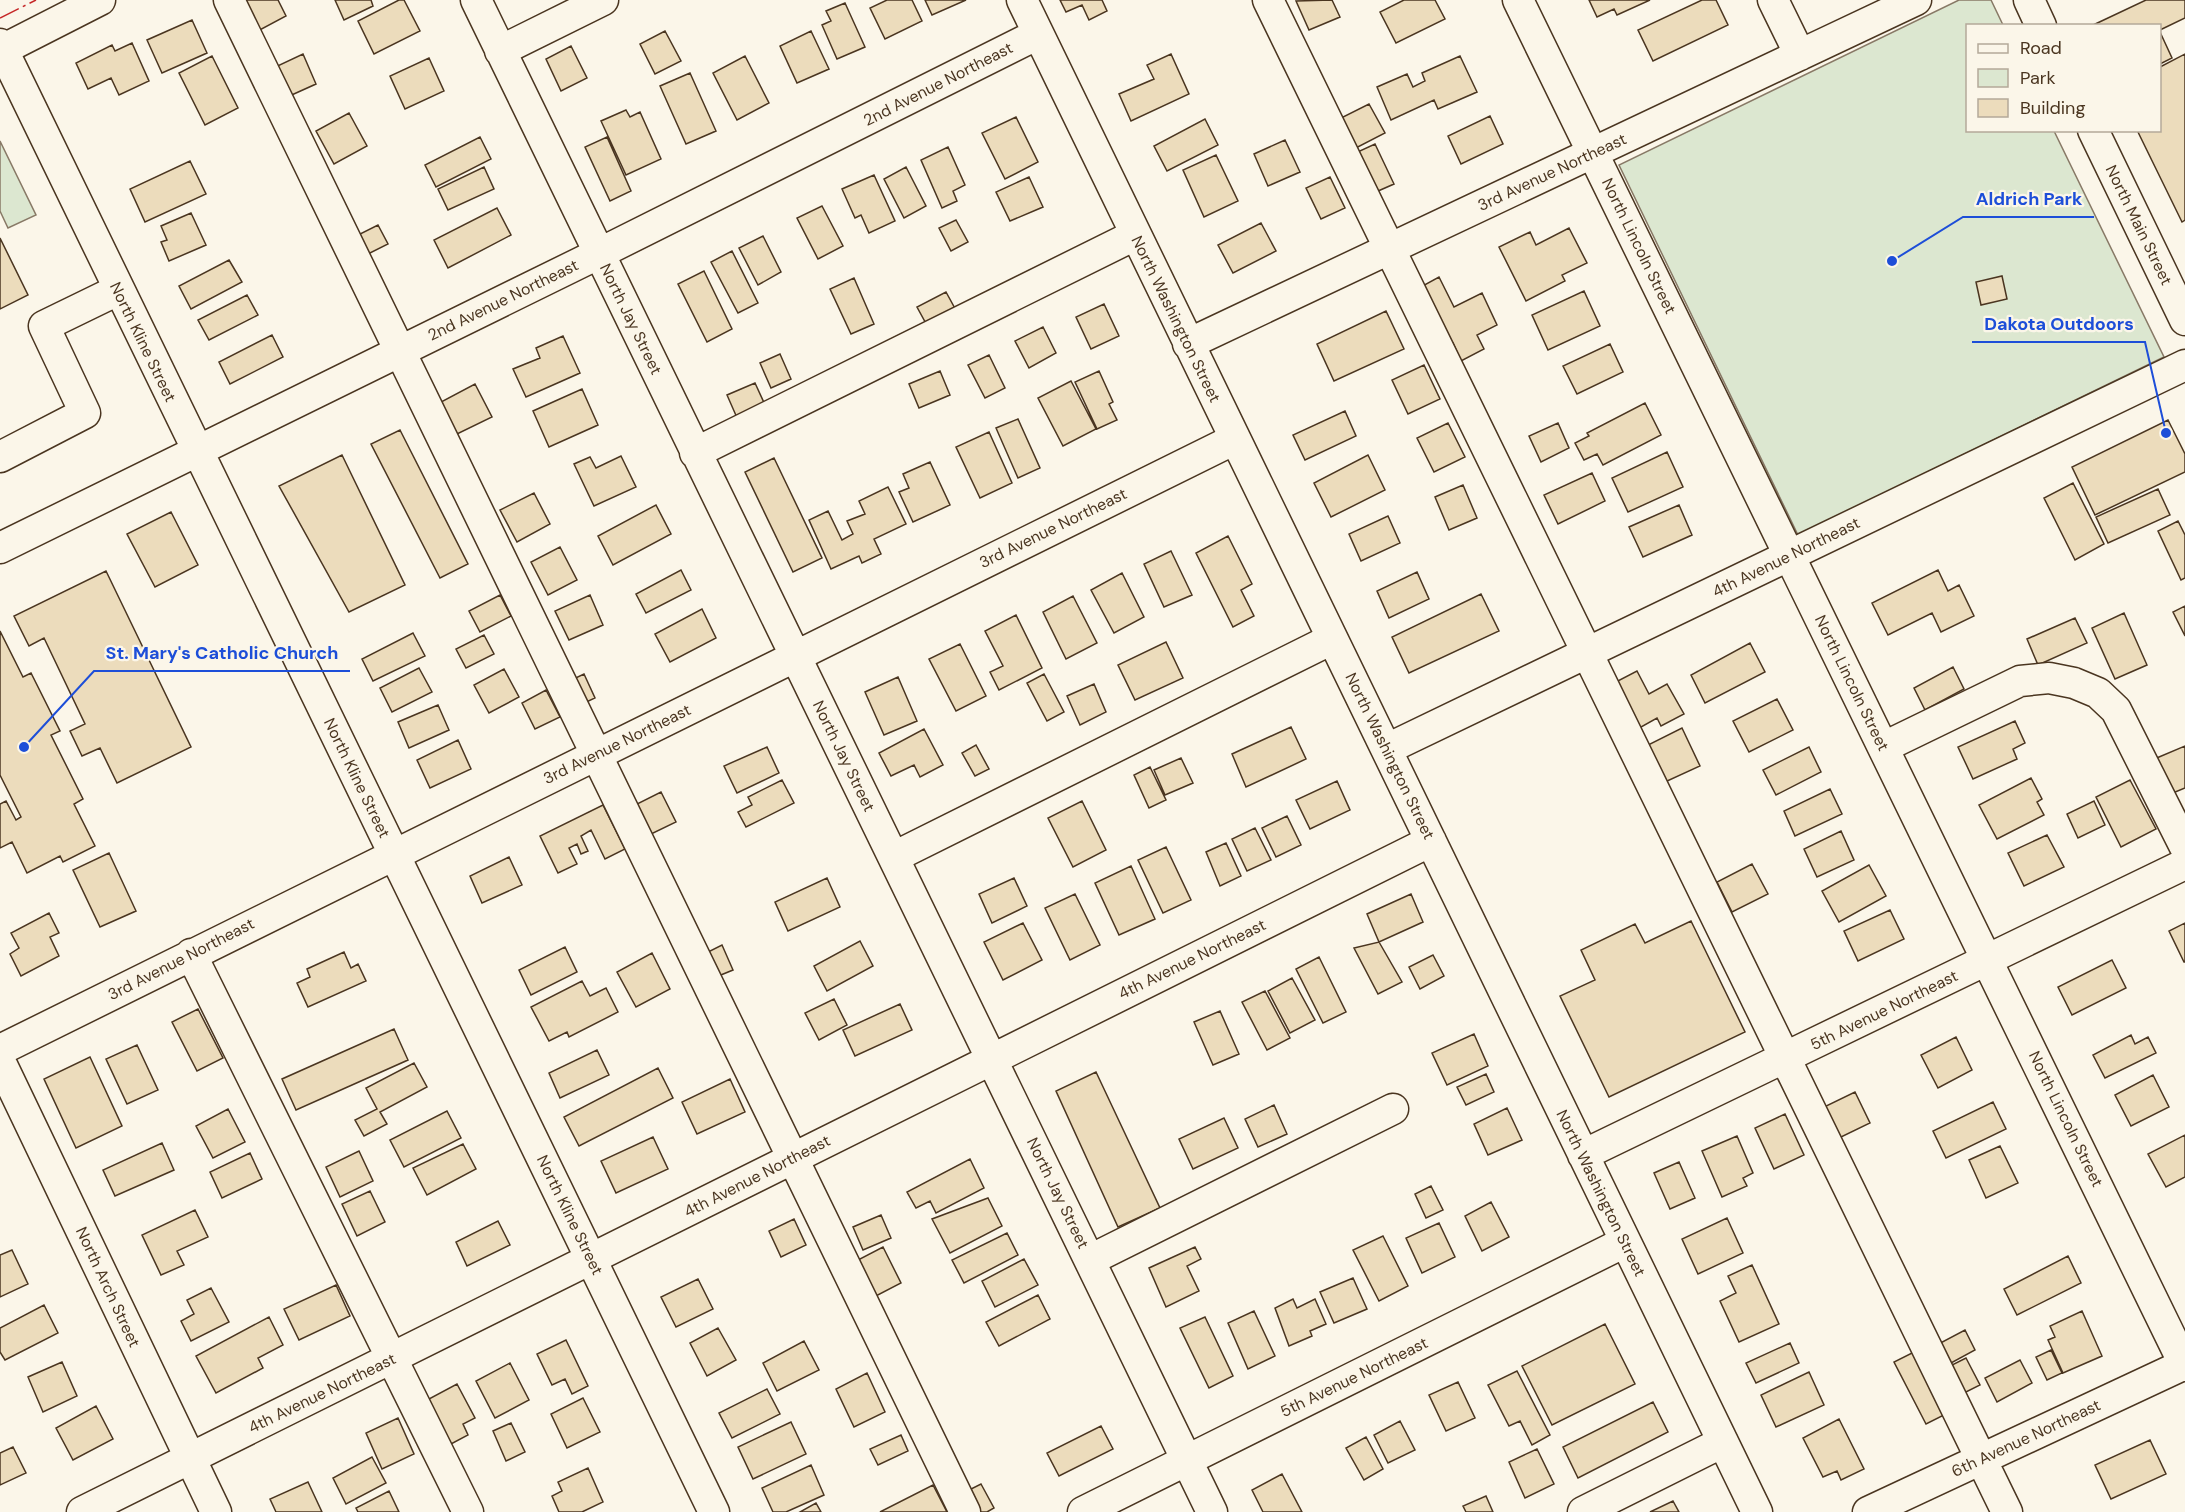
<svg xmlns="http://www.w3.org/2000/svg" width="2185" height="1512" font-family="'DM Sans',sans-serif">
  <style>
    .green { fill: #dce7d0; stroke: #887966; stroke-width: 1.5 }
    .building { fill: #ecdcbc; stroke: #4a3520; stroke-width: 1.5 }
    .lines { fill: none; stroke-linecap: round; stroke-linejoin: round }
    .minor-casing { stroke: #4a3520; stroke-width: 33 }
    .minor { stroke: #fbf6e9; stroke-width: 30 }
    .power { stroke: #c62828; stroke-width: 1.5; stroke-dasharray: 21 4.5 3 4.5; stroke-linecap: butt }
    .labels { text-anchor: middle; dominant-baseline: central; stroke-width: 4.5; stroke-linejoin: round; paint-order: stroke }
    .street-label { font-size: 16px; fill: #4a3520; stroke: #fbf6e9 }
    .leader { fill: none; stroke: #1d4ed8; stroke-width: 2 }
    .callout-dot { fill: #1d4ed8; stroke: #fbf6e9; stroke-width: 2 }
    .callout-label { font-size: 18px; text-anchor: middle; font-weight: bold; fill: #1d4ed8; stroke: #fbf6e9; stroke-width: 4.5; stroke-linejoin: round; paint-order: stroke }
  </style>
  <rect width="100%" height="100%" fill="#fbf6e9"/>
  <path class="green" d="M1959 0H1991L2003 25 1968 26V130L2054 131 2164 357 1798 535 1619 165Z
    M0 141 36 215 8 228 0 211Z"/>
  <path class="building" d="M240 0H278L286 16 256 32Z
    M335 0H371L373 6 344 20Z
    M399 0H404L420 31 374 54 358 21Z
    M887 0H912L922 21 885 39 870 8Z
    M925 0H966L932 15Z
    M1060 0H1102L1107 11 1089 20 1082 5 1066 12Z
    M1332 0 1340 17 1309 30 1296 1Z
    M1404 0H1435L1445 19 1396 43 1380 12Z
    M1589 0H1650L1617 15 1614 9 1597 17Z
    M1702 0H1716L1728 25 1653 61 1638 30Z
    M2146 0H2185V18L2160 30V26H2091Z
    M845 3 865 47 837 59 822 25 831 21 826 11Z
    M192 20 207 53 162 73 147 40Z
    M665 31 681 61 655 74 640 44Z
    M811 31 829 69 797 83 780 46Z
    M2160 32 2172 58 2160 64Z
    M132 43 149 81 119 95 111 78 88 89 76 63 112 45 115 51Z
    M571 46 587 78 561 91 546 59Z
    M303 54 316 84 285 98 271 69Z
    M1171 54 1189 94 1131 121 1119 94 1154 79 1147 65Z
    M2185 54V220L2182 222 2137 130H2160V67Z
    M212 56 238 108 205 125 179 73Z
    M745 56 769 103 737 120 713 73Z
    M1460 56 1477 92 1438 109 1434 100 1391 120 1377 87 1407 74 1413 87 1425 81 1422 73Z
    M429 58 444 91 405 109 390 76Z
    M690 73 716 131 686 144 660 86Z
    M1369 104 1385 133 1352 150 1337 120Z
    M626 110 630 117 640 112 661 159 626 175 601 121Z
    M349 113 367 146 334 164 316 131Z
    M1490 116 1503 144 1461 164 1448 136Z
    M1016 117 1038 162 1005 179 982 133Z
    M1205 119 1218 145 1167 171 1154 146Z
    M480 137 491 159 436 187 425 165Z
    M607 137 631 191 610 201 585 147Z
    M1285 140 1300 172 1268 186 1254 154Z
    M1375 144 1394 184 1369 195 1351 155Z
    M948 147 965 185 953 191 957 201 942 208 921 160Z
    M1216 155 1238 201 1204 217 1183 170Z
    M190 161 206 194 145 222 130 189Z
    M484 167 494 189 448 210 438 189Z
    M906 167 926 206 904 218 884 179Z
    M874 175 895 221 869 233 861 215 855 218 842 189Z
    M1029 177 1043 207 1010 221 996 192Z
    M1330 177 1345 208 1321 219 1306 188Z
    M822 206 843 246 818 259 797 218Z
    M497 208 511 235 448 268 434 240Z
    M191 213 206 245 169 261 161 242 167 240 161 226Z
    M956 220 968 242 951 251 939 228Z
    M1261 223 1276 251 1233 273 1218 245Z
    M378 225 388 244 364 256 354 237Z
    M1569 228 1587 263 1562 275 1565 281 1526 301 1499 247 1530 232 1536 245Z
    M763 236 781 272 758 285 739 248Z
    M0 238 28 295 0 309Z
    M732 251 758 303 738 313 711 262Z
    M229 260 242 282 191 309 179 286Z
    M704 271 732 329 707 342 678 284Z
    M2002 276 2007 299 1981 305 1976 282Z
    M1439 277 1454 307 1482 293 1497 325 1477 335 1484 349 1461 361 1453 343 1444 348 1417 289Z
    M854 278 874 324 851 334 830 289Z
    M1584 291 1600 326 1548 350 1532 315Z
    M946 292 958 314 929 329 917 307Z
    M247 295 258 315 209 340 198 320Z
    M1104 304 1119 336 1091 349 1076 317Z
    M1386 311 1404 349 1334 381 1317 344Z
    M1043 327 1056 353 1029 368 1015 341Z
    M272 335 283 357 230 384 219 362Z
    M563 336 580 373 526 397 513 369 540 358 536 348Z
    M1610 344 1623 372 1577 394 1563 366Z
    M780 354 791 379 771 388 760 363Z
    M989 355 1005 388 985 398 968 365Z
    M1424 365 1440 399 1408 414 1392 380Z
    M940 371 950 395 919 408 909 384Z
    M1099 371 1113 402 1109 404 1117 420 1097 429 1075 382Z
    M1071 381 1096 429 1063 446 1038 398Z
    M755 383 766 407 738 420 727 395Z
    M475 384 492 417 457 434 441 402Z
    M582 389 598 425 549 447 533 411Z
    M1645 403 1661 435 1603 465 1597 454 1584 460 1575 443 1589 436 1587 433Z
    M1345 411 1356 436 1305 460 1293 435Z
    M1018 419 1040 468 1018 478 996 428Z
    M2168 420 2185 454V472L2095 515 2072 467Z
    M1448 423 1465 457 1434 472 1417 438Z
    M1558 423 1569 448 1541 462 1529 436Z
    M400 430 468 564 440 578 371 444Z
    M989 432 1012 483 980 498 956 447Z
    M1667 452 1683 487 1628 512 1612 478Z
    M342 455 405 585 349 612 279 486Z
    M1368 455 1385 490 1331 517 1314 483Z
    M621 456 636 487 594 506 574 464 590 457 596 468Z
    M774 458 822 558 793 572 745 472Z
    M930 462 950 505 913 522 899 492 909 488 903 474Z
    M1592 473 1605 501 1558 524 1544 495Z
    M2073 483 2104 544 2075 560 2044 498Z
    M1463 485 1477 518 1449 530 1435 497Z
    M888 487 906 524 874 539 881 554 862 563 859 556 831 569 809 520 828 511 842 540 853 534 847 521 865 514 859 501Z
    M2158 489 2170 515 2108 543 2096 517Z
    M534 493 550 524 517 542 500 510Z
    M656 505 671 534 613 565 598 536Z
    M1679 505 1692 535 1643 557 1629 527Z
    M171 512 198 565 155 587 127 534Z
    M1388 516 1400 543 1361 561 1349 534Z
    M2178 521 2185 535V578L2181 580 2158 531Z
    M1228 536 1252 584 1241 590 1254 616 1233 627 1196 553Z
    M560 547 577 580 548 595 531 562Z
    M1171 551 1192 595 1164 607 1144 564Z
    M681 570 691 590 646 613 636 594Z
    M1938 570 1948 591 1959 585 1974 616 1941 632 1932 613 1888 635 1872 603Z
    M106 571 191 747 117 783 100 748 82 756 70 731 85 724 44 638 29 646 14 616Z
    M1417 572 1429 599 1389 618 1377 591Z
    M1122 573 1144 617 1114 633 1091 590Z
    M1481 594 1499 631 1409 673 1392 637Z
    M500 595 511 616 480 632 469 611Z
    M590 595 603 625 569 640 555 611Z
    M1073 596 1097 643 1066 659 1043 612Z
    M2185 606V636L2173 612Z
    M702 609 716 638 670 662 655 634Z
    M2124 613 2147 665 2115 679 2092 628Z
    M1016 615 1042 668 999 690 990 672 1003 666 985 631Z
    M2075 618 2087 643 2038 665 2027 639Z
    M0 631 23 677 31 673 60 731 51 735 83 799 74 804 95 846 63 862 60 856 27 873 12 842 0 848V804L6 801 16 820 21 817 0 775Z
    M413 633 425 656 373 681 362 659Z
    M484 635 494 654 466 668 456 649Z
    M1166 642 1183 678 1135 700 1118 665Z
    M1750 643 1765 672 1705 703 1691 675Z
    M960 644 986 696 956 711 929 659Z
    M1953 667 1964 689 1925 710 1914 688Z
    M419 668 432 692 392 712 380 688Z
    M504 669 519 697 489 713 474 685Z
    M1637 671 1649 694 1667 684 1684 714 1661 726 1657 718 1634 731 1610 685Z
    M584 674 595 698 578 706 567 682Z
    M1044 674 1064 712 1047 721 1027 683Z
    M898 677 917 721 884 735 865 692Z
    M1094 684 1106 712 1080 725 1067 696Z
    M546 690 560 717 535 729 522 703Z
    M1777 699 1793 730 1749 752 1733 721Z
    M438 705 449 730 409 748 398 722Z
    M2015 721 2025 743 2013 749 2017 759 1973 779 1958 747Z
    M1291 727 1306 759 1246 787 1232 754Z
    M1682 728 1700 766 1665 782 1648 745Z
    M924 729 943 765 920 777 914 765 891 776 879 753Z
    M458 740 471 769 430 788 417 760Z
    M976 745 989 769 975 776 962 753Z
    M2185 746V788L2168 795 2152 760Z
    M767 747 779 773 737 793 724 766Z
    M1809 747 1821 772 1776 795 1763 770Z
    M1181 758 1193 783 1165 795 1154 770Z
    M1150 767 1166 800 1149 808 1134 775Z
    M2031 778 2042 799 2037 802 2044 815 1997 839 1979 805Z
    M782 780 794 803 746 827 738 812 752 805 748 797Z
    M2130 780 2156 829 2121 847 2096 797Z
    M1337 781 1350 810 1310 829 1296 800Z
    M1830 789 1842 814 1795 836 1784 811Z
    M661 792 676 822 647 836 633 806Z
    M1082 801 1106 850 1073 867 1048 818Z
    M2094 801 2105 825 2078 838 2067 814Z
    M603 805 625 849 605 859 591 830 581 836 588 851 581 854 577 844 569 848 577 864 558 873 540 836Z
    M1287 816 1301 845 1276 857 1262 828Z
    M1255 828 1271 860 1247 871 1232 839Z
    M1841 831 1854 860 1817 877 1804 849Z
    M2047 835 2064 867 2024 886 2008 853Z
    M1226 843 1241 876 1220 886 1206 852Z
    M1166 847 1191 900 1163 913 1138 860Z
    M109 853 136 911 100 927 73 870Z
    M509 857 522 885 482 903 470 876Z
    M1752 864 1768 894 1732 912 1717 882Z
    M1869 865 1886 896 1839 922 1822 891Z
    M1131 866 1155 919 1119 935 1095 883Z
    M827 878 840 907 788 931 775 902Z
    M1014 878 1027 906 992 923 979 894Z
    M1075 894 1100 945 1070 960 1045 908Z
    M1411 894 1423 922 1379 942 1367 914Z
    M1890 910 1904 939 1858 961 1844 931Z
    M49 913 59 933 50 937 59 956 21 976 10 954 19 948 11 933Z
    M1691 921 1745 1032 1609 1097 1560 996 1595 980 1581 950 1635 924 1645 943Z
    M1023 923 1042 960 1003 980 984 942Z
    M2185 923V962H2184L2169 931Z
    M860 941 873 966 827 991 814 966Z
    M1379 942 1402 982 1378 994 1354 948Z
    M722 945 733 970 711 979 700 956Z
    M565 947 577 972 531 995 519 970Z
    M344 952 351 968 358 964 366 981 308 1007 297 983 310 977 307 969Z
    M652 953 670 989 636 1007 617 972Z
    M1433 955 1444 976 1420 989 1409 967Z
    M1319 957 1346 1012 1323 1023 1296 969Z
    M2112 960 2126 988 2072 1015 2058 987Z
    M1292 978 1315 1020 1290 1033 1268 991Z
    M582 981 590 996 606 988 618 1012 569 1037 567 1032 549 1041 531 1007Z
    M1265 991 1290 1038 1267 1050 1242 1002Z
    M834 999 847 1025 819 1040 805 1013Z
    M900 1004 912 1030 855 1056 843 1030Z
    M198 1009 223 1058 197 1071 172 1022Z
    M1220 1011 1239 1054 1213 1065 1194 1022Z
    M394 1029 408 1060 296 1110 282 1079Z
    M1474 1034 1488 1066 1447 1085 1432 1053Z
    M2131 1035 2135 1044 2148 1037 2156 1053 2105 1078 2093 1055Z
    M1956 1037 1972 1070 1938 1088 1921 1055Z
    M137 1045 158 1090 127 1104 106 1059Z
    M597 1050 609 1075 560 1098 549 1073Z
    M90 1057 122 1126 76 1148 44 1079Z
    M414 1063 427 1087 380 1112 387 1124 364 1136 355 1120 377 1109 366 1088Z
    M658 1068 673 1098 579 1146 564 1117Z
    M1096 1072 1160 1208 1118 1227 1056 1091Z
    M1486 1074 1494 1092 1466 1105 1457 1087Z
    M2153 1075 2169 1107 2131 1126 2115 1095Z
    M730 1079 745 1112 697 1134 682 1102Z
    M1855 1092 1870 1123 1839 1138 1824 1107Z
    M1993 1102 2006 1129 1946 1158 1933 1131Z
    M1274 1105 1287 1134 1258 1147 1245 1119Z
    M1507 1108 1522 1140 1488 1155 1474 1124Z
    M228 1109 245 1142 213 1158 196 1126Z
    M447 1111 461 1138 404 1167 390 1140Z
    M1785 1114 1804 1155 1774 1169 1755 1128Z
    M1224 1118 1238 1148 1193 1169 1179 1139Z
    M2185 1135V1177L2166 1187 2148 1154Z
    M1737 1136 1753 1173 1743 1178 1747 1186 1722 1197 1702 1151Z
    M653 1137 668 1169 616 1193 601 1161Z
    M162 1143 174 1170 115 1196 103 1170Z
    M463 1144 476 1169 427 1195 413 1168Z
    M2000 1146 2018 1183 1986 1198 1969 1160Z
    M359 1151 373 1181 340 1197 326 1167Z
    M250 1153 262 1179 222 1198 210 1172Z
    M970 1159 984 1188 936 1213 930 1201 916 1208 907 1192Z
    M1679 1162 1695 1198 1670 1209 1654 1173Z
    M1431 1186 1443 1210 1426 1218 1415 1194Z
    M370 1191 385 1222 357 1236 342 1204Z
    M988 1198 1002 1226 950 1253 932 1219Z
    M1491 1202 1509 1237 1482 1251 1465 1216Z
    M195 1210 208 1237 177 1251 184 1265 161 1275 142 1235Z
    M881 1215 891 1238 863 1250 853 1227Z
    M1727 1218 1743 1253 1698 1274 1682 1239Z
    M794 1219 806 1245 781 1257 769 1231Z
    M498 1221 510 1245 467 1266 456 1242Z
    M1439 1223 1455 1257 1422 1273 1406 1238Z
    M1007 1233 1018 1255 964 1283 952 1260Z
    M1383 1236 1408 1286 1379 1301 1353 1250Z
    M883 1247 901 1283 874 1297 856 1261Z
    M1195 1247 1201 1259 1187 1266 1199 1291 1166 1307 1149 1268Z
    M12 1250 28 1284 0 1297V1255Z
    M2068 1256 2081 1283 2017 1315 2004 1289Z
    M1024 1259 1038 1285 995 1307 982 1281Z
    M1752 1265 1779 1324 1739 1342 1720 1301 1736 1293 1728 1276Z
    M1353 1278 1367 1309 1334 1323 1320 1292Z
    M698 1279 713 1309 676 1327 661 1297Z
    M336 1285 350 1316 299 1340 284 1309Z
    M211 1288 229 1322 191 1341 181 1321 194 1314 187 1300Z
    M1038 1295 1050 1319 999 1346 986 1322Z
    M1293 1299 1297 1308 1315 1299 1326 1324 1310 1331 1312 1336 1289 1346 1275 1308Z
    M44 1305 58 1333 5 1360 0 1352V1328Z
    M1254 1311 1275 1356 1248 1369 1228 1323Z
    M2082 1311 2102 1356 2063 1373 2048 1340 2055 1337 2050 1326Z
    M269 1317 283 1345 258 1358 263 1368 216 1393 196 1356Z
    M1205 1317 1233 1376 1209 1388 1180 1328Z
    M1605 1324 1635 1384 1552 1425 1522 1366Z
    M718 1328 736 1360 707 1376 690 1343Z
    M1965 1330 1975 1350 1940 1369 1929 1349Z
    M566 1340 588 1386 572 1394 565 1379 552 1385 537 1354Z
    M804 1341 819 1370 777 1391 763 1363Z
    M1790 1343 1799 1363 1756 1383 1746 1363Z
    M2051 1350 2062 1373 2047 1380 2036 1357Z
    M1914 1352 1946 1414 1926 1424 1894 1362Z
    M1966 1358 1980 1385 1960 1395 1946 1368Z
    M2020 1360 2032 1383 1997 1402 1985 1378Z
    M62 1362 77 1396 43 1412 28 1377Z
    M510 1363 529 1400 495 1418 476 1381Z
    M1517 1371 1550 1435 1532 1445 1520 1421 1509 1426 1488 1385Z
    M1809 1372 1824 1405 1776 1427 1761 1395Z
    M867 1373 885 1412 854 1427 836 1389Z
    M1458 1382 1475 1418 1446 1431 1429 1395Z
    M457 1384 475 1418 463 1424 468 1435 451 1444 427 1400Z
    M767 1389 780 1414 732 1438 719 1413Z
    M583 1398 600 1432 567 1448 551 1414Z
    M1653 1402 1668 1432 1578 1478 1563 1447Z
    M96 1406 113 1439 73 1460 56 1428Z
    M398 1418 414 1454 382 1469 366 1433Z
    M1839 1419 1864 1469 1841 1480 1837 1471 1823 1477 1803 1438Z
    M1400 1421 1415 1450 1388 1463 1374 1435Z
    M791 1422 806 1454 753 1479 738 1447Z
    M511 1423 525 1452 506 1461 493 1431Z
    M1101 1426 1113 1449 1059 1476 1047 1453Z
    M901 1435 908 1451 878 1465 870 1449Z
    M1366 1437 1383 1469 1364 1480 1346 1448Z
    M2150 1440 2166 1474 2111 1499 2095 1465Z
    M13 1447 26 1473 0 1485V1453Z
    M1537 1449 1554 1484 1525 1498 1509 1462Z
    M372 1457 386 1483 346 1504 333 1478Z
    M811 1465 824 1495 786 1512H773L762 1488Z
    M588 1468 603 1502 582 1512H559L552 1496 562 1491 558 1482Z
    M1282 1474 1302 1512H1263L1252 1490Z
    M308 1482 322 1512H276L270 1499Z
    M981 1484 994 1508 987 1512H968L959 1495Z
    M933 1485 947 1512H880Z
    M389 1491 399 1512H358L356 1508Z
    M1486 1496 1493 1512H1466L1463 1506Z
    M1673 1501 1679 1512H1650Z
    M816 1503 821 1512H800Z"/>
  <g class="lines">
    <g class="minor-casing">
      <path id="minor" d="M229 0 965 1512
        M476 0 1212 1512
        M1022 0 1757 1512
        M1268 0 2007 1512
        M1518 0 2185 1366
        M1773 0 1800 55
        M2029 0 2041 26
        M0 44 714 1512
        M0 51 100 0
        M500 51 603 0
        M2093 130 2185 320
        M1188 344 1916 0
        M695 453 1135 235
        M0 457 85 413 44 326 118 290
        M0 548 600 253 1038 34
        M1884 747 2020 681 2049 678 2074 683 2098 693 2116 710 2185 847
        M1387 749 2185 365
        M894 857 1332 639
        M191 954 468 1512
        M0 1050 1235 439
        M0 1061 216 1512
        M1583 1155 2185 864
        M1090 1260 1393 1109
        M82 1512 1431 841
        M1083 1512 1625 1242
        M1583 1512 1723 1442
        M1868 1512 2185 1364"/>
    </g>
    <use href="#minor" class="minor"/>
    <path class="power" d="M0 18 36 0"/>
  </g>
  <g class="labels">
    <g class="street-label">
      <text transform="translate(938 84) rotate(-27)">2nd Avenue Northeast</text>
      <text transform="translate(1552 172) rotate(-25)">3rd Avenue Northeast</text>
      <text transform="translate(2139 225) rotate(64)">North Main Street</text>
      <text transform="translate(1639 246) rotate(64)">North Lincoln Street</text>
      <text transform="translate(503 300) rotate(-26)">2nd Avenue Northeast</text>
      <text transform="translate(631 319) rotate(64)">North Jay Street</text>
      <text transform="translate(1176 319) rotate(64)">North Washington Street</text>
      <text transform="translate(143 342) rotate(64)">North Kline Street</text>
      <text transform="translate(1053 528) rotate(-26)">3rd Avenue Northeast</text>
      <text transform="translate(1786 557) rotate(-26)">4th Avenue Northeast</text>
      <text transform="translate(1852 683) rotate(64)">North Lincoln Street</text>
      <text transform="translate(617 744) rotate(-26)">3rd Avenue Northeast</text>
      <text transform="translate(844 756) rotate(64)">North Jay Street</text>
      <text transform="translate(1390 756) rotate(64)">North Washington Street</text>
      <text transform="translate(357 778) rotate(64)">North Kline Street</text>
      <text transform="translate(181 959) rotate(-27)">3rd Avenue Northeast</text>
      <text transform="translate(1192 959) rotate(-26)">4th Avenue Northeast</text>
      <text transform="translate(1884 1010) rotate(-26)">5th Avenue Northeast</text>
      <text transform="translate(2066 1119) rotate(64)">North Lincoln Street</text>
      <text transform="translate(757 1176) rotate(-27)">4th Avenue Northeast</text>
      <text transform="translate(1058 1193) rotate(64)">North Jay Street</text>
      <text transform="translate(1601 1193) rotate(64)">North Washington Street</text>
      <text transform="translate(570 1215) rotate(64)">North Kline Street</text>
      <text transform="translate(108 1287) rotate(65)">North Arch Street</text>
      <text transform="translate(1354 1377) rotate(-26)">5th Avenue Northeast</text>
      <text transform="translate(322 1393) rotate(-26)">4th Avenue Northeast</text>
      <text transform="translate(2026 1438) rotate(-25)">6th Avenue Northeast</text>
    </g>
  </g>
  <path class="leader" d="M1892 261L1963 217H2094M2166 433L2145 342H1972M24 747L94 671H350"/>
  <g class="callout-dot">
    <circle cx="1892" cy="261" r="6"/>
    <circle cx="2166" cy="433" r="6"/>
    <circle cx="24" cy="747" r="6"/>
  </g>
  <g class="callout-label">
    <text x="2029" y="205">Aldrich Park</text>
    <text x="2059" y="330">Dakota Outdoors</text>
    <text x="222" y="659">St. Mary's Catholic Church</text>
  </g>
  <rect x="1966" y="24" width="195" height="108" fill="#fbf6e9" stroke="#b4a999" stroke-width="1.5"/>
  <rect x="1978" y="44" width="30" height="9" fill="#fbf6e9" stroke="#b4a999" stroke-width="1.5"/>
  <text x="2020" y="54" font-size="18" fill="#4a3520">Road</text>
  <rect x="1978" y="69" width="30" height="18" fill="#dce7d0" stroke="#b4a999" stroke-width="1.5"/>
  <text x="2020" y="84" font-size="18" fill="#4a3520">Park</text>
  <rect x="1978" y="99" width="30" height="18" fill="#ecdcbc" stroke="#b4a999" stroke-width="1.5"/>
  <text x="2020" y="114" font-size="18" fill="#4a3520">Building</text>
</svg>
